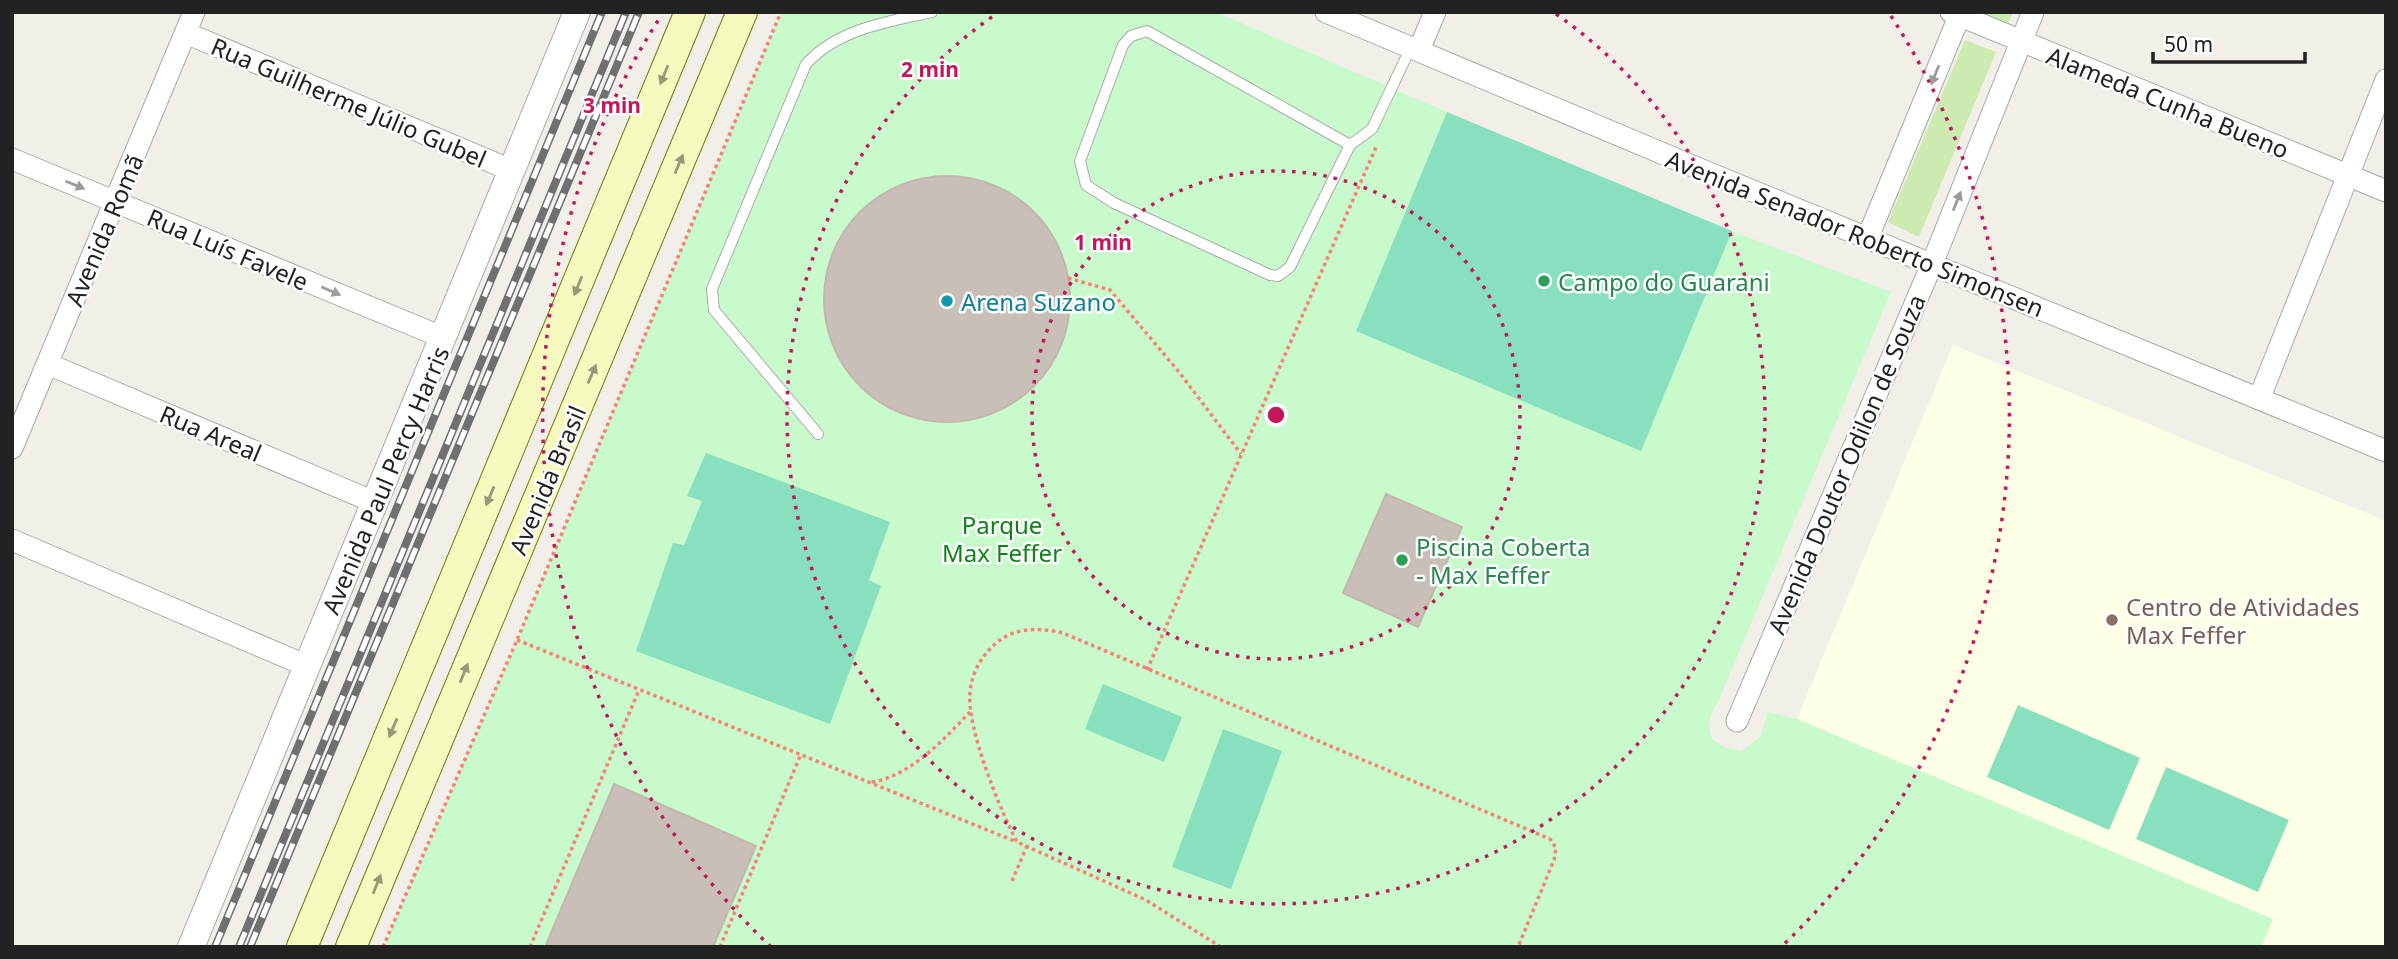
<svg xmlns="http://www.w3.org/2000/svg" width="2398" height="959" font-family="'Noto Sans',sans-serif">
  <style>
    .education { fill: #ffffe5 }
    .grass { fill: #cdebb0 }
    .park { fill: #c8facc }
    .pitch { fill: #88e0be }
    .building { fill: #c7bfb8; stroke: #c4b6ab; stroke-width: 2 }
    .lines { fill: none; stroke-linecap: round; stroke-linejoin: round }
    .service-casing { stroke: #a9a9a9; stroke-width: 12 }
    .minor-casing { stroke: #a9a9a9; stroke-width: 23 }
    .tertiary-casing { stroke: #a9a9a9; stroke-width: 28 }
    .secondary-casing { stroke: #707d05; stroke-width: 32 }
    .path { stroke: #fa8072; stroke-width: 3.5; stroke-dasharray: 3.5 3.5; stroke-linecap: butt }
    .service { stroke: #fff; stroke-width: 10 }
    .minor { stroke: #fff; stroke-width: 21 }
    .tertiary { stroke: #fff; stroke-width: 26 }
    .secondary { stroke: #f7fabf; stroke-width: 30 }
    .rail-casing { stroke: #707070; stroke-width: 8 }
    .rail { stroke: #fff; stroke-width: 5; stroke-dasharray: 16; stroke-linecap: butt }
    .oneway { fill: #979978 }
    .oneway2 { fill: #9c9c9c }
    .ring { fill: none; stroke: #c2185b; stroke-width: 3.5; stroke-dasharray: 3.5 7 }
    .leisure-dot { fill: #2e9e5b; stroke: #fff; stroke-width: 2.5 }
    .culture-dot { fill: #0f9aa8; stroke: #fff; stroke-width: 2.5 }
    .education-dot { fill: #8d6e63; stroke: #fff; stroke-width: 2.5 }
    .labels { text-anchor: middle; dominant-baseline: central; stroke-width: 5; stroke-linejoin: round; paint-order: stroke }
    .street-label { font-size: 24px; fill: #222; stroke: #fff }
    .leisure-label { font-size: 24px; fill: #27864d; stroke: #fff; text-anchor: start }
    .culture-label { font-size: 24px; fill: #0d838f; stroke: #fff; text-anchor: start }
    .park-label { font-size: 24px; fill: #0c8416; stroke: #fff }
    .education-label { font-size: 24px; fill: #785e54; stroke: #fff; text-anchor: start }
    .centre { fill: #c2185b; stroke: #fff; stroke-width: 3.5 }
    .ring-label { font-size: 21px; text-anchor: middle; font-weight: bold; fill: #c2185b; stroke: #fff; stroke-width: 5; stroke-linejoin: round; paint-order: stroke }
  </style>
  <rect width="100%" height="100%" fill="#f2efe9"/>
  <path class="education" d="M1953 345 2386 521V947H2261L2272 919 1797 719Z"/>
  <path class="grass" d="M1977 12H2013L2007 26Z
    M1965 40 1996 52 1919 237 1888 222Z"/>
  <path class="park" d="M781 12H1216L1447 112 1356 331 1641 450 1732 231 1891 292 1718 702C1710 714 1707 724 1712 739L1726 748 1741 751 1760 737 1768 712 1797 719 2273 919 2261 947H383L517 640Z"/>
  <path class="pitch" d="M1447 112 1732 231 1641 451 1356 331Z
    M706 453 890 522 869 580 881 586 830 724 636 651 673 543 684 545 702 501 687 496Z
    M1103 684 1182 717 1164 762 1085 729Z
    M2018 705 2140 758 2109 830 1987 777Z
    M1223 729 1282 751 1231 889 1172 867Z
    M2166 767 2289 820 2258 892 2136 839Z"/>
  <path class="building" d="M824 299a123 123 0 1 1 246 0a123 123 0 1 1-246 0Z
    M1386 494 1462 527 1418 627 1343 593Z
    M614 784 756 846 713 947H545Z"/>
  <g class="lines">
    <g class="service-casing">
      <path id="service" d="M1147 31 1350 145 1290 267 1278 276 1270 275 1114 203 1086 185 1080 161 1123 45 1131 36Z
        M1350 145 1372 129 1411 47
        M818 434 714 310 712 289 806 64C838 29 887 22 932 12"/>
    </g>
    <g class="minor-casing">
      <path id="minor" d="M1326 12 1709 173 2386 451
        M1951 12 2386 191
        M186 33 513 171
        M1419 50 1435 12
        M12 159 444 338
        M1868 237 1961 12
        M48 364 374 502
        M2259 399 2386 80
        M12 448 194 12
        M12 540 307 666
        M1737 721 1932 264 2033 12"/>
    </g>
    <g class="tertiary-casing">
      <path id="tertiary" d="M191 947 577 12"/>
    </g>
    <g class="secondary-casing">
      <path id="secondary" d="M302 947 690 12
        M351 947 742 12"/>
    </g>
    <path class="path" d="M1068 278 1110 290 1179 372 1241 454
      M517 640 1017 842
      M1147 670 1377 145
      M872 782C911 776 944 739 971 711
      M1012 881 1027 846
      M383 947 517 640 781 12
      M530 947 639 690
      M720 947 801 754
      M1221 947 1146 900 1017 842C1000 810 967 729 970 694 971 675 979 660 992 647 1011 627 1038 627 1063 633L1550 839 1556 848 1554 860 1518 947"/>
    <use href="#service" class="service"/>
    <use href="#minor" class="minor"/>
    <use href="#tertiary" class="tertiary"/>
    <use href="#secondary" class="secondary"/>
    <g class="rail-casing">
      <path id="rail" d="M215 947 602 12
        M239 947 626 12
        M250 947 639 12"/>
    </g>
    <use href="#rail" class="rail"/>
  </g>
  <defs><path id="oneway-solid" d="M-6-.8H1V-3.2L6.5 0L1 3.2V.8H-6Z" transform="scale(1.75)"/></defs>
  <g class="oneway">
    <use href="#oneway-solid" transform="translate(664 75) rotate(112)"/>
    <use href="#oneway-solid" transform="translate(679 164) rotate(-67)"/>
    <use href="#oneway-solid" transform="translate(578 286) rotate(112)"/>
    <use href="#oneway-solid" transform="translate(592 374) rotate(-67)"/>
    <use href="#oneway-solid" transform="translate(490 496) rotate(113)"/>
    <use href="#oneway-solid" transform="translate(464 673) rotate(-68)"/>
    <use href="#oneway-solid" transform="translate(393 728) rotate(113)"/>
    <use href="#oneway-solid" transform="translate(377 884) rotate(-68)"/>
  </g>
  <g class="oneway2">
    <use href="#oneway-solid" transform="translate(1935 75) rotate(112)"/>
    <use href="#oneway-solid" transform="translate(75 185) rotate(22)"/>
    <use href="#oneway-solid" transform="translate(1957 201) rotate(-68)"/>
    <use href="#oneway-solid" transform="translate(331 291) rotate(23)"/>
  </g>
  <g class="ring">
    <circle cx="1276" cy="415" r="244"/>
    <path d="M1556 14A489 489 0 1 1 996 14"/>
    <path d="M771 947A733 733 0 0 1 661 16M1891 16A733 733 0 0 1 1781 947"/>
  </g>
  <g class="leisure-dot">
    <circle cx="1544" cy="281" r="7"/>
    <circle cx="1402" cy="560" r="7"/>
  </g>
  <circle class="culture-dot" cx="947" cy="301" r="7"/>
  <circle class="education-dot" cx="2112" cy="620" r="7"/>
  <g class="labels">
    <g class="street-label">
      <text transform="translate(349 102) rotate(23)">Rua Guilherme Júlio Gubel</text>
      <text transform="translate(2168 102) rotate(22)">Alameda Cunha Bueno</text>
      <text transform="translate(104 230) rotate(-67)">Avenida Romã</text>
      <text transform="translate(1855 233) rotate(22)">Avenida Senador Roberto Simonsen</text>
      <text transform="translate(228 249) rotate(23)">Rua Luís Favele</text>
      <text transform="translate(211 433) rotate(23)">Rua Areal</text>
      <text transform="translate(1846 464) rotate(-67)">Avenida Doutor Odilon de Souza</text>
      <text transform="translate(385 480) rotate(-67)">Avenida Paul Percy Harris</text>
      <text transform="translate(547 480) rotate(-67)">Avenida Brasil</text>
    </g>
    <g class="leisure-label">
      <text x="1558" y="281">Campo do Guarani</text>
      <text x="1416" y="546">Piscina Coberta<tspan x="1416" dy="28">- Max Feffer</tspan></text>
    </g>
    <g class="culture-label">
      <text x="961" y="301">Arena Suzano</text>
    </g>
    <g class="park-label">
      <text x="1002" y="524">Parque<tspan x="1002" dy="28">Max Feffer</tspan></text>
    </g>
    <g class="education-label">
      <text x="2126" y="606">Centro de Atividades<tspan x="2126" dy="28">Max Feffer</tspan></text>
    </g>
  </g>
  <circle cx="1276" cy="415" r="10" class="centre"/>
  <g class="ring-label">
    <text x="930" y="77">2 min</text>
    <text x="612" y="113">3 min</text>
    <text x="1103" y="250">1 min</text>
  </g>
  <rect width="2398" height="959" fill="none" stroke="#222222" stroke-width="28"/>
  <path d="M2153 52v10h152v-10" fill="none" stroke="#222222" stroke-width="3.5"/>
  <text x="2164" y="52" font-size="21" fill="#222222" stroke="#ffffff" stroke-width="5" paint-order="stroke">50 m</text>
</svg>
